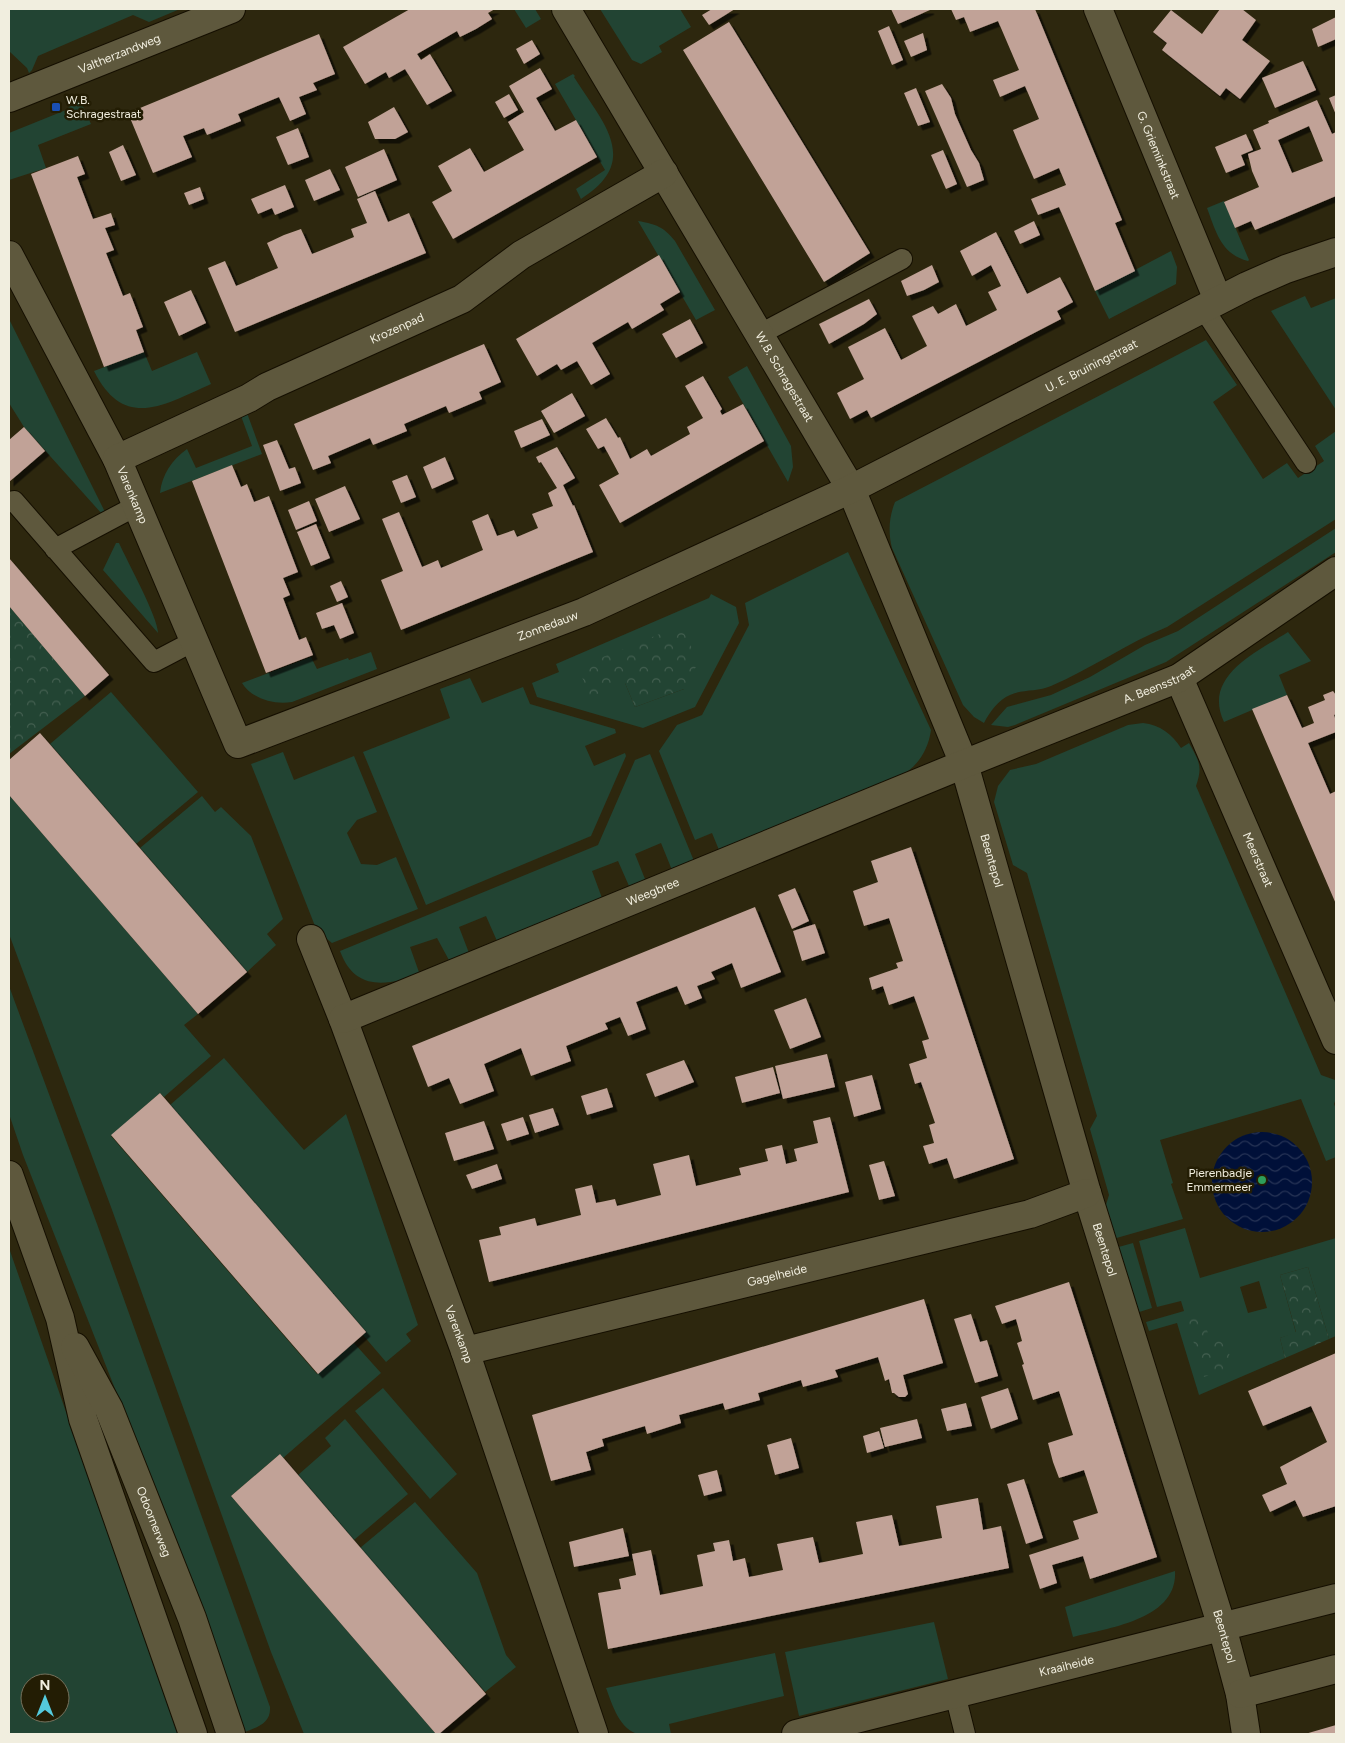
<svg xmlns="http://www.w3.org/2000/svg" width="1345" height="1743" font-family="Figtree,sans-serif">
  <style>
    .grass { fill: #243; fill-rule: evenodd }
    .forest { fill: url(#forest-crowns) }
    .water { fill: url(#water-waves) }
    .building { fill: #c1a297; fill-rule: evenodd; filter: url(#shadow) }
    .lines { fill: none; stroke-linecap: round; stroke-linejoin: round }
    .lane-casing { stroke: #150f00; stroke-width: 22 }
    .street-casing { stroke: #150f00; stroke-width: 30 }
    .secondary-casing { stroke: #150f00; stroke-width: 30 }
    .lane { stroke: #5e583d; stroke-width: 20 }
    .street { stroke: #5e583d; stroke-width: 28 }
    .secondary { stroke: #5e583d; stroke-width: 28 }
    .transit-dot { fill: #1a4fb4; stroke: #231d04; stroke-width: 2 }
    .leisure-dot { fill: #2e9e5b; stroke: #231d04; stroke-width: 2 }
    .labels { text-anchor: middle; dominant-baseline: central; stroke-width: 5; stroke-linejoin: round; paint-order: stroke }
    .street-label { font-size: 12px; fill: #f1eedf; stroke: #231d04 }
    .poi-label { font-size: 12px; fill: #f1eedf; stroke: #231d04; text-anchor: start }
  </style>
  <defs>
    <pattern id="forest-crowns" width="20" height="18" patternUnits="userSpaceOnUse" patternTransform="scale(1.25)"><rect width="20" height="18" fill="#243"/><path d="M2 6a3 3 0 1 1 6 0M12 15a3 3 0 1 1 6 0" fill="none" stroke="#435f50"/></pattern>
    <pattern id="water-waves" width="16" height="10" patternUnits="userSpaceOnUse" patternTransform="scale(1.25)"><rect width="16" height="10" fill="#001039"/><path d="M0 5q4-4 8 0t8 0" fill="none" stroke="#263355"/></pattern>
    <filter id="shadow"><feDropShadow dx="4.5" dy="4.5" stdDeviation="0" flood-color="#0009"/></filter>
  </defs>
  <rect width="100%" height="100%" fill="#2d270e"/>
  <path class="grass" d="M9 9H180L149 22 133 15 38 56 32 70 29 73 27 68 9 51Z
    M514 9H535L541 19 526 28Z
    M600 9H680L691 27 659 46 662 52 641 64 632 60Z
    M573 74 575 76 574 77C601 121 643 160 581 199L576 189 605 170 555 84Z
    M80 100 91 124 38 145 46 168 9 180V133L66 110 72 104Z
    M1224 201 1249 260 1248 261C1221 254 1216 232 1207 208Z
    M638 221C656 224 664 227 675 241L715 310 696 320Z
    M1171 251 1177 267 1176 284 1109 319 1095 291Z
    M1305 296 1311 308 1336 298V410L1271 311Z
    M9 319 105 512 102 514 24 427 9 403Z
    M1206 340 1237 385 1213 402 1263 479 1287 463 1298 478 1324 461 1315 446 1336 431V519L1167 627C1127 643 1091 669 1051 686 1038 692 1022 689 1010 695 999 699 989 713 984 723L974 717 963 705 892 548C888 532 889 517 895 502Z
    M144 352 152 371 197 352 211 384C164 405 124 431 94 371Z
    M747 366 791 446 793 467 788 482 728 377Z
    M247 413 262 454 160 493C162 474 172 460 187 449L196 468 252 446 241 416Z
    M1336 528V552L1166 662 1015 725 1008 727 991 725 1007 707 1051 695 1090 677 1145 645 1178 631Z
    M116 543H119C127 561 158 617 158 633L103 570Z
    M848 552 931 730C928 751 917 768 898 777L719 850 712 833 695 840 659 751 677 725 702 715 749 625 745 603Z
    M711 594 736 607 739 623 695 707 643 728 537 697 532 683 559 672 556 664 709 598ZM625 683 684 689 635 707Z
    M1288 632 1311 661 1279 675 1287 695 1224 722C1202 676 1257 652 1288 632Z
    M371 652 377 669 292 702C274 705 252 699 242 683L311 657 317 669 348 658 349 660Z
    M470 678 482 703 523 687 530 704 615 729 616 733 585 746 594 766 625 753 626 756 591 836 426 905 363 752 450 718 440 689Z
    M111 692 198 792 136 844 50 744Z
    M1143 723C1160 725 1172 734 1181 748L1189 743C1199 761 1203 766 1196 786L1321 1075 1335 1080C1338 1087 1337 1097 1334 1104L1336 1109V1157L1326 1161 1301 1099 1160 1140 1173 1183 1171 1184 1183 1219 1113 1239 1104 1211 1109 1195 1090 1129 1097 1116 1027 873 1013 865 994 802 998 786 1010 770 1036 764 1128 725Z
    M283 752 294 780 354 756 377 812 357 820 347 833 361 864 377 865 396 857 418 909 332 943 317 931 251 764Z
    M650 754 694 861 672 870 661 843 635 854 645 879 644 881 629 886 618 861 592 871 602 898 500 941H497L486 916 459 927 469 953 450 962 437 938 410 947 420 975C387 985 355 992 340 951L598 845 635 760Z
    M9 795 198 1014 184 1025 211 1056 164 1097 160 1093 111 1136 317 1374 354 1343 381 1373 283 1458 280 1454 231 1496 436 1734H304L271 1652 111 1207 9 934Z
    M202 796 215 812 221 807 251 836 283 919 267 934 276 945 247 972 140 848Z
    M9 986 97 1224 270 1707C271 1723 258 1727 245 1732L204 1615 23 1155 9 1114Z
    M224 1058 304 1150 346 1114 418 1325 406 1334 411 1341 386 1362 363 1335 366 1332 170 1105Z
    M1185 1228 1200 1278 1336 1238V1336L1329 1339 1308 1267 1280 1275 1296 1333 1280 1338 1285 1358 1199 1395 1177 1323 1149 1331 1146 1322 1184 1311 1181 1301 1157 1307 1139 1241ZM1259 1281 1267 1308 1248 1313 1240 1287Z
    M1133 1243 1152 1308 1136 1313 1115 1248Z
    M9 1248 178 1734H9ZM30 1683H60V1713H30Z
    M383 1388 457 1474 430 1499 355 1411Z
    M345 1419 408 1494 354 1540 298 1475 331 1446 325 1438Z
    M415 1502 477 1573 506 1655 516 1667 485 1692 360 1548Z
    M1175 1571C1178 1620 1107 1628 1073 1637L1065 1607Z
    M934 1622 948 1679 799 1716 785 1652Z
    M775 1653 784 1696 669 1724 671 1734C661 1734 649 1736 639 1734 620 1731 612 1704 606 1688Z"/>
  <path class="forest" d="M9 606 85 696 9 754Z
    M682 625 698 663 684 689 635 707 625 683 590 697 578 667Z
    M1308 1267 1329 1339 1285 1358 1280 1338 1296 1332 1280 1275Z
    M1203 1316 1209 1337 1223 1333 1233 1367 1204 1377 1187 1320Z"/>
  <path class="water" d="M1212 1182a50 50 0 1 1 100 0a50 50 0 1 1-100 0Z"/>
  <path class="building" d="M410 9H495L488 13 492 19 476 29 460 37 457 31 417 54 421 60 430 54 452 91 427 105 405 69 389 78 386 72 365 84 343 47Z
    M712 9H735L709 25 702 15Z
    M891 9H929L930 10 898 24Z
    M951 9H1035L1122 220 1115 223 1135 271 1095 291 1059 207 1038 215 1031 199 1066 185 1059 168 1034 179 1020 147 1013 130 1039 119 1025 86 1000 97 993 80 1019 70 998 21 970 32 964 17 956 20Z
    M1220 9H1242L1256 20 1242 40 1270 61 1240 99 1226 88 1220 96 1162 50 1167 43 1153 32 1171 10 1202 34Z
    M1336 17V39L1318 47 1312 29Z
    M729 22 870 253 824 282 683 50Z
    M889 26 903 60 892 65 878 31Z
    M923 33 927 50 911 57 904 41Z
    M319 34 335 74 313 83 317 90 299 97 306 114 290 121 279 97 238 114 241 121 207 135 204 128 183 136 192 157 153 173 128 113Z
    M532 40 540 54 524 64 516 49Z
    M1303 61 1316 90 1275 108 1262 78Z
    M540 68 552 89 536 98 555 131 576 120 597 157 453 239 432 202 452 191 438 166 470 148 484 172 524 150 508 122 524 112 509 86Z
    M942 84 951 98 955 114 971 150 979 163 984 180 967 187 925 91Z
    M916 88 930 122 918 126 904 93Z
    M509 94 518 110 504 118 495 102Z
    M1336 95V115L1329 98Z
    M1317 100 1332 134 1336 132V196L1255 230 1251 221 1235 228 1224 202 1259 187 1252 171 1248 154 1261 149 1253 130 1269 123 1268 121ZM1309 126 1323 161 1292 173 1278 140Z
    M394 107 408 132 395 139H375L368 122Z
    M298 128 309 157 288 165 276 137Z
    M1246 134 1253 150 1241 155 1245 165 1226 173 1215 147Z
    M123 145 136 175 121 181 109 152Z
    M384 149 397 180 358 197 345 167Z
    M943 150 957 184 946 189 931 155Z
    M78 156 85 174 77 177 93 219 111 213 115 225 105 228 114 250 106 253 123 296 130 293 143 327 136 330 144 352 104 367 31 174Z
    M330 169 340 190 314 201 305 180Z
    M285 185 294 207 275 215 272 208 258 214 251 199Z
    M200 187 204 199 189 205 184 193Z
    M375 191 388 222 409 213 426 253 235 332 208 268 225 261 236 286 278 268 267 243 284 235 301 229 312 254 354 237 351 229 367 223 357 199Z
    M1034 221 1040 235 1020 244 1014 231Z
    M996 232 1027 294 1060 277 1073 302 1057 311 1061 319 871 418 867 410 850 419 837 393 864 379 848 347 885 328 901 360 927 346 912 316 933 306 938 314 956 304 966 326 997 310 988 292 1001 286 991 265 972 276 960 251Z
    M659 255 680 292 660 304 664 310 632 329 628 322 592 343 610 374 591 385 577 361 561 370 557 364 537 376 516 339Z
    M932 265 939 282 924 290 907 296 901 281Z
    M191 290 206 323 179 336 164 302Z
    M869 299 877 314 864 324 829 344 819 324Z
    M690 319 703 343 676 358 662 334Z
    M484 344 501 382 479 392 482 399 449 413 446 406 404 424 407 431 373 445 370 438 328 456 331 463 313 470 294 424Z
    M703 376 722 409 720 411 722 415 743 404 764 441 620 523 599 485 619 474 604 446 598 449 586 429 606 418 618 438 620 437 630 459 647 449 651 456 690 434 687 427 703 418 685 386Z
    M572 393 585 416 554 433 541 411Z
    M542 419 550 435 521 448 514 431Z
    M24 427 45 451 9 482V440Z
    M277 440 289 469 295 467 301 483 280 491 263 445Z
    M557 447 575 478 563 485 573 506 574 505 593 552 401 630 381 580 403 571 382 519 399 512 422 567 438 560 441 568 483 550 472 521 488 514 497 536 514 530 517 537 538 528 532 514 553 506 548 493 557 488 541 462 539 463 536 457Z
    M445 457 454 479 432 489 423 467Z
    M232 465 241 487 247 484 254 502 269 496 298 572 283 578 290 595 283 598 299 640 306 637 313 655 266 673 192 481Z
    M407 475 416 497 401 503 392 481Z
    M345 486 360 519 329 532 315 499Z
    M309 501 317 521 296 530 288 510Z
    M316 524 330 558 311 566 297 532Z
    M9 558 109 675 85 696 9 606Z
    M341 581 348 597 337 602 330 586Z
    M342 603 354 633 340 639 334 625 322 629 316 613Z
    M1333 691 1336 695V714L1334 715 1336 721V732L1308 743 1330 794 1336 791V904L1252 709 1287 695 1302 728 1314 723 1308 707 1325 700 1323 695Z
    M40 733 247 972 198 1014 9 795V760Z
    M911 847 1014 1159 954 1179 947 1158 929 1164 923 1146 934 1143 929 1125 935 1123 921 1082 915 1084 909 1064 927 1058 922 1041 929 1039 914 996 889 1005 883 986 872 990 869 978 898 968 896 963 903 961 889 918 864 926 853 891 878 882 871 861Z
    M795 888 809 921 792 929 778 895Z
    M755 907 781 972 741 988 732 963 711 972 715 979 697 986 702 998 685 1005 677 986 656 994 636 1002 646 1029 628 1036 620 1017 605 1023 608 1029 566 1046 571 1061 531 1076 521 1048 484 1064 494 1091 460 1104 449 1078 428 1087 412 1046Z
    M815 924 825 953 802 961 793 931Z
    M806 998 821 1037 790 1049 774 1010Z
    M827 1054 835 1087 783 1099 775 1066Z
    M684 1060 694 1082 655 1097 646 1074Z
    M773 1067 780 1093 742 1103 735 1077Z
    M872 1075 881 1109 854 1117 845 1082Z
    M607 1088 613 1107 587 1115 581 1096Z
    M160 1093 366 1332 318 1374 111 1135Z
    M553 1108 559 1125 535 1133 529 1115Z
    M523 1117 529 1134 507 1141 501 1124Z
    M830 1117 849 1192 489 1282 479 1240 501 1235 499 1227 535 1218 537 1226 581 1215 575 1189 592 1185 596 1203 615 1199 617 1206 661 1195 653 1164 689 1155 696 1186 741 1175 739 1168 768 1161 765 1149 782 1145 786 1164 797 1161 794 1149 818 1143 813 1121Z
    M484 1121 494 1149 454 1161 445 1133Z
    M884 1161 895 1196 879 1200 869 1165Z
    M497 1164 502 1179 472 1189 466 1175Z
    M1069 1282 1157 1557 1090 1579 1083 1556 1052 1565 1057 1583 1040 1589 1029 1555 1079 1539 1073 1521 1098 1513 1084 1470 1059 1478 1053 1462 1048 1443 1073 1435 1059 1391 1033 1400 1022 1365 1024 1364 1017 1343 1022 1341 1016 1319 1002 1324 995 1306Z
    M924 1299 943 1363 903 1375 908 1394 905 1397H899L894 1393H892L889 1379 885 1381 878 1357 835 1370 838 1377 803 1387 801 1380 758 1393 760 1400 742 1405 725 1410 723 1403 679 1415 681 1423 647 1434 645 1426 602 1439 604 1446 586 1452 591 1470 551 1481 532 1415Z
    M971 1314 980 1342 987 1340 998 1376 975 1383 954 1319Z
    M1336 1353V1506L1303 1517 1295 1500 1270 1512 1262 1495 1287 1484 1280 1467 1327 1442 1311 1406 1263 1426 1248 1391Z
    M1008 1388 1018 1419 991 1429 981 1397Z
    M966 1403 972 1426 947 1431 941 1409Z
    M917 1419 922 1438 885 1447 880 1428Z
    M879 1431 884 1448 867 1453 863 1436Z
    M791 1438 799 1468 775 1475 767 1445Z
    M280 1454 486 1694 439 1734H436L231 1496Z
    M717 1470 722 1491 704 1496 698 1475Z
    M1024 1479 1043 1538 1026 1544 1007 1484Z
    M978 1498 983 1530 1001 1526 1009 1568 608 1649 598 1593 621 1589 619 1579 636 1575 632 1554 651 1550 660 1595 703 1586 697 1555 715 1551 713 1543 729 1540 733 1561 745 1558 749 1577 783 1570 777 1544 813 1537 819 1563 863 1554 856 1522 892 1515 899 1546 942 1538 936 1506Z
    M623 1528 629 1556 574 1567 569 1542Z
    M1336 1725V1734H1305Z"/>
  <g class="lines">
    <g class="lane-casing">
      <path id="lane" d="M1203 308 1306 463
        M760 334 902 259
        M9 502 14 501 154 662 194 641
        M55 549 136 506
        M955 1694 965 1734"/>
    </g>
    <g class="street-casing">
      <g id="street">
        <path id="s1" d="M566 9 851 489 964 764 1087 1193 1222 1627 1240 1694 1246 1734"/>
        <path id="s2" d="M1098 9 1218 300"/>
        <path id="s3" d="M9 98 231 9"/>
        <path id="s4" d="M9 255 117 459 238 744 584 612 851 489 1247 286 1286 269 1336 252"/>
        <path id="s5" d="M117 459 249 398 267 387 462 299 521 255 664 173"/>
        <path id="s6" d="M1179 678 1336 1040"/>
        <path id="s7" d="M311 939 343 1019 465 1351 594 1734"/>
        <path id="s8" d="M343 1019 964 764 1179 678 1336 571"/>
        <path id="s9" d="M465 1351 1030 1214 1087 1193"/>
        <path d="M1240 1694 1336 1669"/>
        <path id="s10" d="M796 1734 1336 1598"/>
      </g>
    </g>
    <g class="secondary-casing">
      <g id="secondary">
        <path d="M9 1175 60 1318 83 1419 193 1734"/>
        <path id="s11" d="M75 1347 109 1409 192 1618 231 1734"/>
      </g>
    </g>
    <use href="#lane" class="lane"/>
    <use href="#street" class="street"/>
    <use href="#secondary" class="secondary"/>
  </g>
  <rect class="transit-dot" x="51" y="102" width="10" height="10" rx="2.5"/>
  <circle class="leisure-dot" cx="1262" cy="1180" r="5"/>
  <g class="labels">
    <g class="street-label">
      <text stroke="none"><textPath href="#s3" startOffset="119">Valtherzandweg</textPath></text>
      <text stroke="none"><textPath href="#s2" startOffset="158">G. Grieminkstraat</textPath></text>
      <text stroke="none"><textPath href="#s5" startOffset="309">Krozenpad</textPath></text>
      <text stroke="none"><textPath href="#s4" startOffset="1475">U. E. Bruiningstraat</textPath></text>
      <text stroke="none"><textPath href="#s1" startOffset="428">W.B. Schragestraat</textPath></text>
      <text stroke="none"><textPath href="#s4" startOffset="270">Varenkamp</textPath></text>
      <text stroke="none"><textPath href="#s4" startOffset="872">Zonnedauw</textPath></text>
      <text stroke="none"><textPath href="#s8" startOffset="882">A. Beensstraat</textPath></text>
      <text stroke="none"><textPath href="#s6" startOffset="198">Meerstraat</textPath></text>
      <text stroke="none"><textPath href="#s1" startOffset="956">Beentepol</textPath></text>
      <text stroke="none"><textPath href="#s8" startOffset="335">Weegbree</textPath></text>
      <text stroke="none"><textPath href="#s1" startOffset="1361">Beentepol</textPath></text>
      <text stroke="none"><textPath href="#s9" startOffset="321">Gagelheide</textPath></text>
      <text stroke="none"><textPath href="#s7" startOffset="422">Varenkamp</textPath></text>
      <text stroke="none"><textPath href="#s11" startOffset="192">Odoornerweg</textPath></text>
      <text stroke="none"><textPath href="#s1" startOffset="1766">Beentepol</textPath></text>
      <text stroke="none"><textPath href="#s10" startOffset="279">Kraaiheide</textPath></text>
    </g>
    <g class="poi-label">
      <text x="66" y="100">W.B.<tspan x="66" dy="14">Schragestraat</tspan></text>
      <text x="1252" y="1173" text-anchor="end">Pierenbadje<tspan x="1252" dy="14">Emmermeer</tspan></text>
    </g>
  </g>
  <rect width="1345" height="1743" fill="none" stroke="#f1eedf" stroke-width="20"/>
  <g transform="translate(45 1698)"><circle r="24" fill="#231d04" stroke="#75715c"/>
  <path d="M0-4L9 19L0 12L-9 19Z" fill="#54cadd"/>
  <text y="-8" font-size="14" font-weight="bold" text-anchor="middle" fill="#f1eedf">N</text>
  </g>
</svg>
